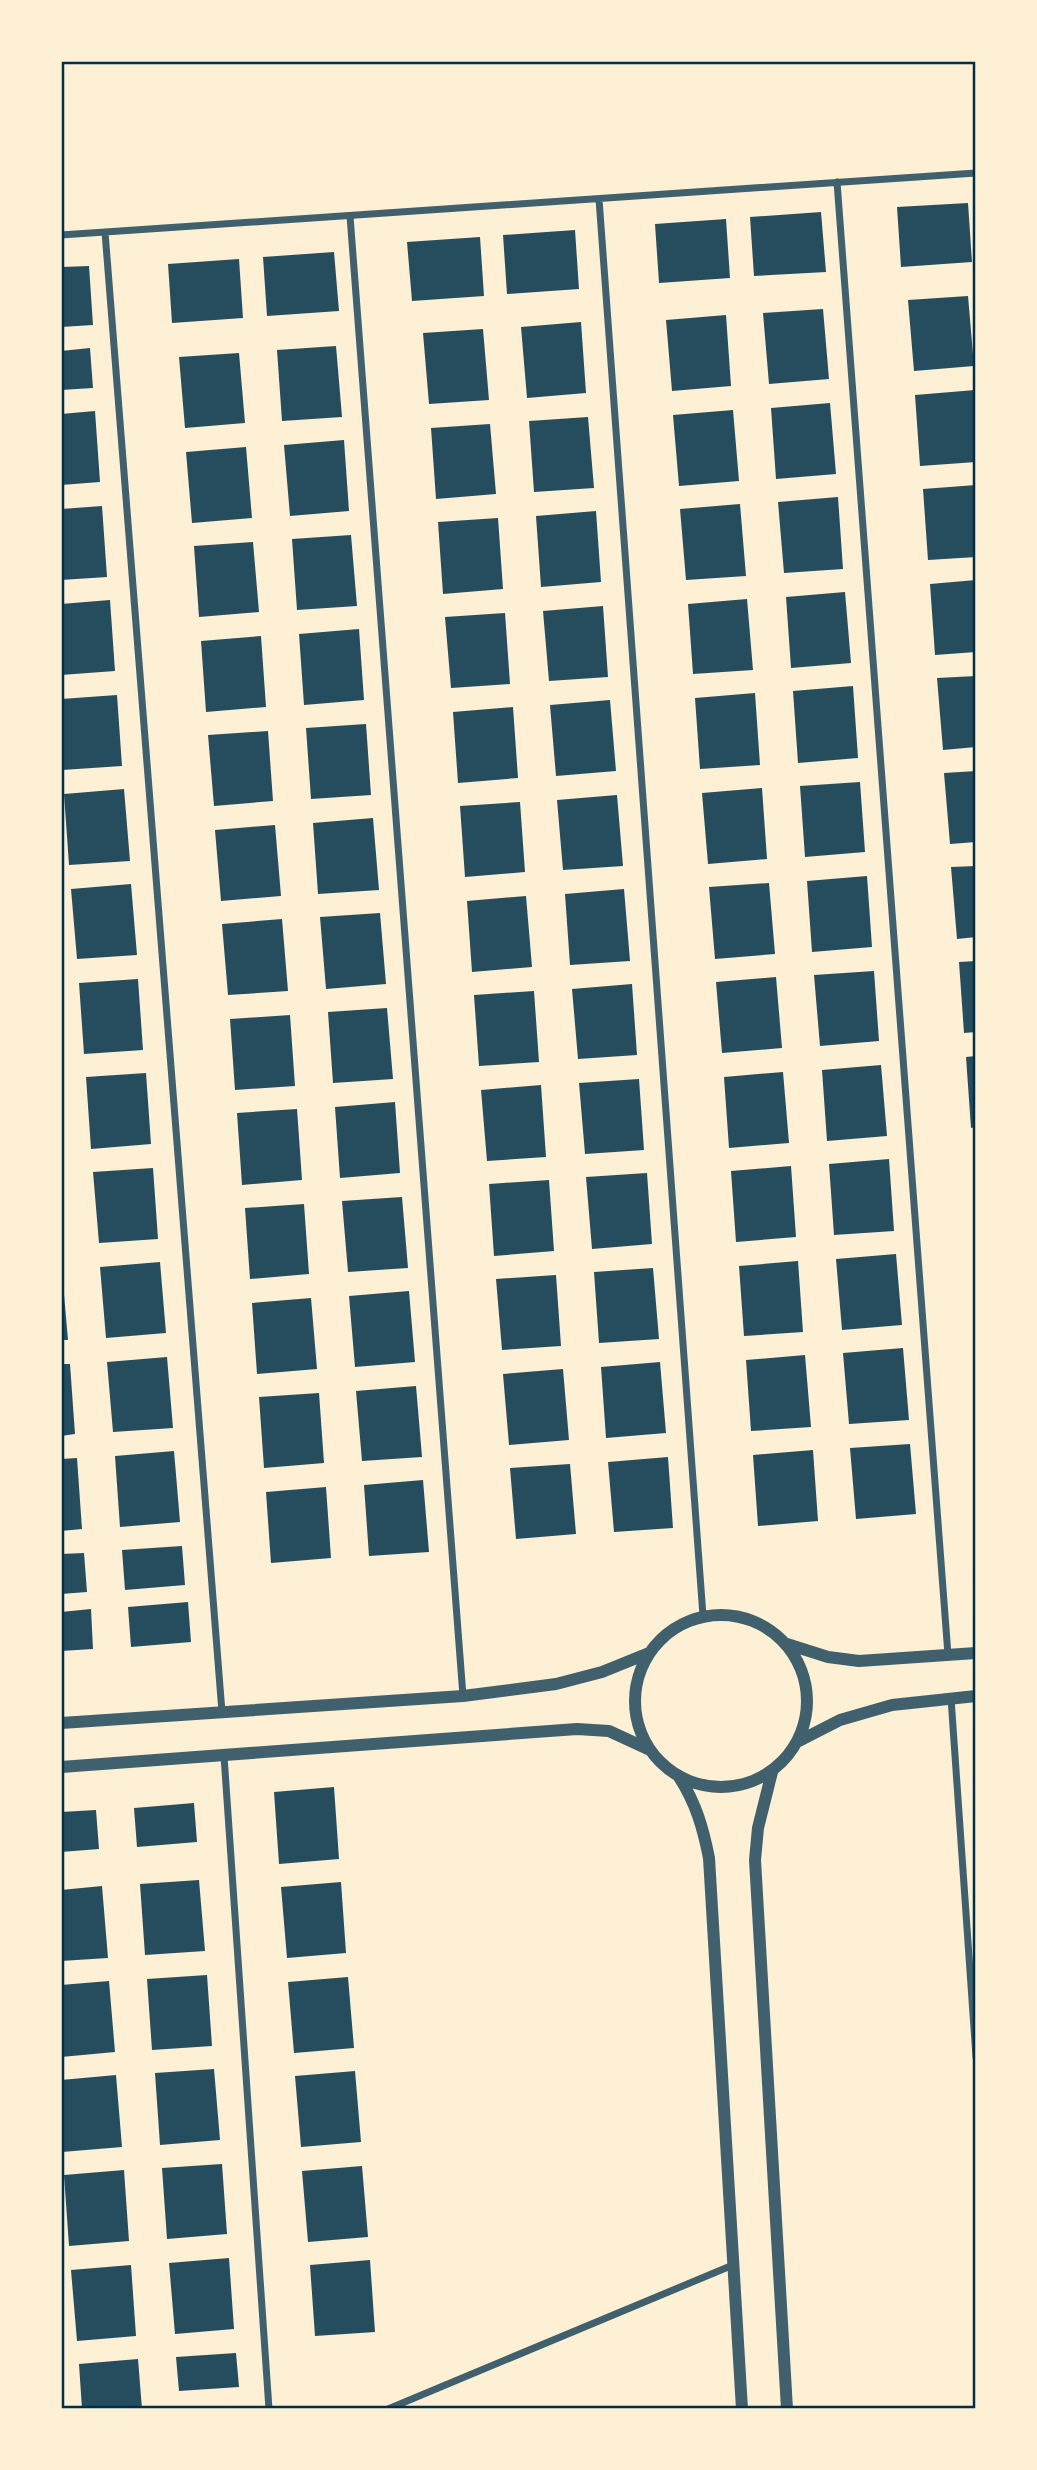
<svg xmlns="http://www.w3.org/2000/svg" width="1037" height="2470" font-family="'Archivo Narrow',sans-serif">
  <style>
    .building { fill: #264d5e }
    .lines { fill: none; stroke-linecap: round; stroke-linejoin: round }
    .minor { stroke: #3f606c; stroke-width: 7 }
    .tertiary { stroke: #3f606c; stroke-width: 12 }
    .neatline { fill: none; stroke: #003049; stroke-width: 2.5 }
  </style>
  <rect width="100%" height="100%" fill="#fdf0d5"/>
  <path class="building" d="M968 203 972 262 901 267 897 207Z
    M821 212 826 272 754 276 750 217Z
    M726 219 730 278 659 283 655 224Z
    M575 230 579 289 507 294 503 235Z
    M480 237 484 296 412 301 407 242Z
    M334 252 339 311 267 316 263 257Z
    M239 259 243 318 172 323 168 264Z
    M89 266 93 325 61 327V267Z
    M968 296 974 366 914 371 908 300Z
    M823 309 829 379 769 384 763 313Z
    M726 315 731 386 672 391 666 320Z
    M581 322 586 393 527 398 521 327Z
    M483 329 489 400 429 404 423 333Z
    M336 346 342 417 282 421 277 350Z
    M90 348 93 388 61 390V351Z
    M239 353 245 423 185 428 179 357Z
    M975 390 976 462 920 466 915 395Z
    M830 403 836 474 776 479 771 408Z
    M733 410 739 481 679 486 673 415Z
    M95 411 100 482 61 485V414Z
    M588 417 594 488 534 492 529 421Z
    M490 424 496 494 436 499 431 428Z
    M344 440 349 511 290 516 284 445Z
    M246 447 252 518 192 523 186 452Z
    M976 485V557L928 560 923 489Z
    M838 497 843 569 784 573 778 502Z
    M740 504 746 576 686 580 680 509Z
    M102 506 107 577 61 580V509Z
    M596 511 601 582 541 587 536 516Z
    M498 518 503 589 443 594 438 522Z
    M351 535 357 606 297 610 292 539Z
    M253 542 259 612 199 617 194 546Z
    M976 580V652L935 655 930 584Z
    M845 592 851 663 791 668 786 597Z
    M747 599 753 670 693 674 688 604Z
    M110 600 115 671 61 675V604Z
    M603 606 608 677 549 681 543 611Z
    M505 613 510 684 451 688 445 617Z
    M359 629 364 700 304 705 299 634Z
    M261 636 266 707 206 712 201 641Z
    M976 676V747L943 750 937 678Z
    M853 686 858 758 798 763 793 691Z
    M755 693 760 765 700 769 695 698Z
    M117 695 122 766 62 770 61 699Z
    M610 700 616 771 556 776 550 705Z
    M513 707 518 778 458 783 453 712Z
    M366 724 371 795 311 799 306 728Z
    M268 731 273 801 214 806 208 735Z
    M976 771V842L950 844 944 773Z
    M860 782 865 852 805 857 800 786Z
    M762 788 767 859 708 864 702 793Z
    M124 789 130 861 69 865 64 794Z
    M617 795 623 866 563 870 557 800Z
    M520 802 525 872 465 877 460 806Z
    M373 818 379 890 318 894 313 823Z
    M275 825 281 896 221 901 215 830Z
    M976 866V937L957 939 951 867Z
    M867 876 872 947 812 952 807 881Z
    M769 883 775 954 715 959 709 887Z
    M131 884 137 955 77 959 71 889Z
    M624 889 630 961 570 965 565 894Z
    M526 896 532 967 472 972 467 901Z
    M380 913 386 984 326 989 320 917Z
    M282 919 288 991 228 995 222 924Z
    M976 961V1032L964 1033 959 962Z
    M874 971 879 1041 820 1046 814 975Z
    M776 977 782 1048 722 1053 716 982Z
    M138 979 143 1050 84 1054 79 983Z
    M632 984 637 1055 578 1059 572 989Z
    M534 991 539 1062 479 1066 474 995Z
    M387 1008 393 1079 333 1083 328 1012Z
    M290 1015 295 1086 235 1090 230 1019Z
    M976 1056V1127L971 1128 966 1057Z
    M881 1065 887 1136 827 1141 822 1070Z
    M783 1072 789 1143 729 1148 724 1077Z
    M146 1073 151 1144 91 1149 86 1077Z
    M639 1079 644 1150 585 1154 579 1083Z
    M541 1085 546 1157 487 1161 481 1090Z
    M395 1102 400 1173 340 1178 335 1107Z
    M297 1109 302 1180 242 1185 237 1113Z
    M889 1159 894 1231 834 1235 829 1164Z
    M791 1166 796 1237 736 1242 731 1171Z
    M153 1168 158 1239 99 1243 93 1172Z
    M647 1173 652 1244 592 1249 586 1177Z
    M549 1180 554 1251 494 1256 489 1184Z
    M402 1197 408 1268 348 1272 342 1201Z
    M304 1204 309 1274 250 1279 245 1208Z
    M896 1254 902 1325 842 1330 836 1259Z
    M798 1261 803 1332 744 1336 739 1266Z
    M160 1262 166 1333 106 1338 100 1267Z
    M653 1268 659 1339 599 1343 594 1272Z
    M556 1275 561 1346 502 1350 496 1279Z
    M61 1283H63L68 1340H61Z
    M409 1291 415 1362 355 1367 349 1296Z
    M311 1298 317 1369 257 1374 252 1303Z
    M903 1348 909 1420 849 1424 843 1353Z
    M805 1355 811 1427 751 1431 746 1360Z
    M167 1357 173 1428 113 1432 107 1362Z
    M660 1362 666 1433 606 1438 601 1367Z
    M61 1364H70L75 1434 61 1436Z
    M563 1369 569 1440 509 1445 503 1374Z
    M416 1386 422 1457 362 1461 356 1391Z
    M319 1393 324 1463 264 1468 259 1397Z
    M910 1444 916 1514 856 1519 850 1448Z
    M813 1450 818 1521 758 1526 753 1455Z
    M174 1451 180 1522 120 1527 115 1456Z
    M668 1457 673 1528 614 1532 608 1462Z
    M77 1458 82 1529 61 1531V1459Z
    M570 1464 576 1534 516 1539 510 1468Z
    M423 1480 429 1552 369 1556 364 1485Z
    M326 1487 331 1558 271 1563 266 1492Z
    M182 1546 185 1585 125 1590 122 1550Z
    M84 1553 87 1592 61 1594V1554Z
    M188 1602 191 1642 131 1647 128 1607Z
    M91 1609 93 1649 61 1651V1612Z
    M334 1787 339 1859 279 1864 274 1792Z
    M194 1803 197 1842 137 1847 134 1808Z
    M96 1810 99 1849 61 1852V1812Z
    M199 1880 205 1951 145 1955 140 1884Z
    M341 1882 346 1953 287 1958 281 1887Z
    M102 1886 108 1958 61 1961V1890Z
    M207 1975 212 2046 152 2050 147 1979Z
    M348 1977 354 2048 294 2053 288 1982Z
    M109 1981 115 2052 61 2057V1985Z
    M214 2069 220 2140 160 2145 155 2073Z
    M355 2071 361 2142 301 2147 295 2076Z
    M116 2075 122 2147 62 2152 61 2080Z
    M222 2164 227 2234 167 2239 162 2168Z
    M362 2166 368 2237 308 2242 302 2171Z
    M124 2170 129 2241 69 2246 64 2175Z
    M229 2258 234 2329 175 2334 169 2263Z
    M370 2260 375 2332 315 2336 310 2265Z
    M131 2265 136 2336 77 2341 71 2270Z
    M236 2353 239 2387 179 2391 176 2357Z
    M138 2359 142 2409H82L79 2364Z"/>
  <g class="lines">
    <path class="minor" d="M837 182 948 1655
      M599 199 703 1616
      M350 216 463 1696
      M105 232 222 1712
      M61 235 976 173
      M951 1698 976 2057
      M224 1756 269 2409
      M388 2409 733 2265"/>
    <path class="tertiary" d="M635 1701a86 86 0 1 1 172 0a86 86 0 1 1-172 0Z
      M787 1644 828 1657 859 1661 976 1653
      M61 1723 463 1696 556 1684 602 1672 649 1653
      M799 1741 840 1720 892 1705 976 1696
      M61 1767 577 1729 609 1731 648 1749
      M772 1772 758 1828 755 1860 787 2409
      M679 1777C696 1803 703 1828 709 1858L742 2409"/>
  </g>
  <rect width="1037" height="2470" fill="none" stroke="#fdf0d5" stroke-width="126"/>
  <rect x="63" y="63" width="911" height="2344" class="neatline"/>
</svg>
